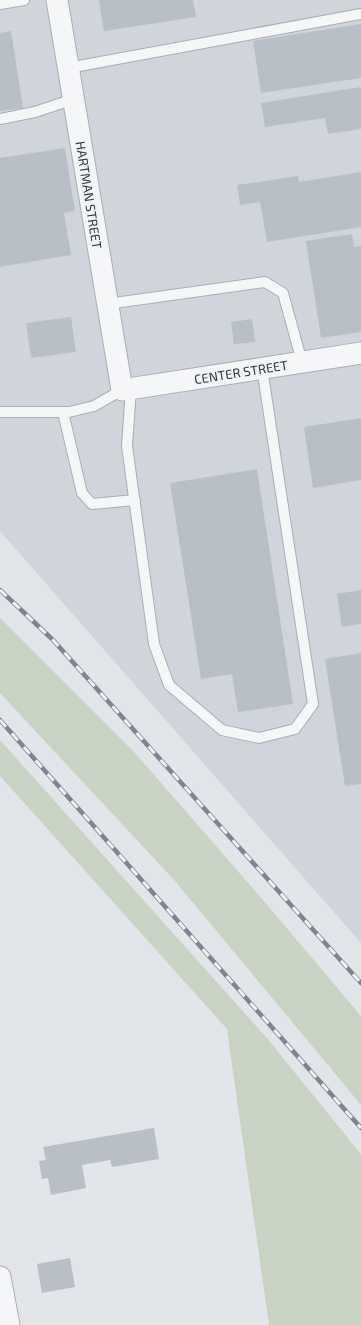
<svg xmlns="http://www.w3.org/2000/svg" width="361" height="1325" font-family="'Exo 2',sans-serif">
  <style>
    .built { fill: #d0d5db }
    .green { fill: #c9d3c3 }
    .building { fill: #b9bfc6 }
    .lines { fill: none; stroke-linecap: round; stroke-linejoin: round }
    .service-casing { stroke: #a7adb3; stroke-width: 12 }
    .minor-casing { stroke: #a7adb3; stroke-width: 23 }
    .service { stroke: #f4f6f8; stroke-width: 10 }
    .minor { stroke: #f4f6f8; stroke-width: 21 }
    .rail-casing { stroke: #7c8692; stroke-width: 4.5 }
    .rail { stroke: #f1f4f7; stroke-width: 3; stroke-dasharray: 9; stroke-linecap: butt }
    .labels { text-anchor: middle; dominant-baseline: central; stroke-width: 4; stroke-linejoin: round; paint-order: stroke }
    .street-label { font-size: 13px; fill: #2b3540; stroke: #f1f4f7 }
  </style>
  <rect width="100%" height="100%" fill="#e2e5e9"/>
  <path class="built" d="M0 0H361V943L0 531Z"/>
  <path class="green" d="M0 618 136 754 263 900 361 1016V1105L175 881 0 693Z
    M0 740 266 1037 361 1154V1325H269L227 1029 0 776Z"/>
  <path class="building" d="M99 0H193L196 17 104 31Z
    M361 24V78L261 93 253 41Z
    M11 31 23 108 0 111V33Z
    M361 87V129L328 134 325 118 265 127 261 103Z
    M65 148 75 211 64 213 71 255 0 267V158Z
    M361 172V227L267 242 260 202 240 205 237 185 298 176 299 182Z
    M352 234 354 247 361 246V332L321 338 306 241Z
    M71 317 76 352 31 358 26 323Z
    M252 319 255 342 234 344 231 322Z
    M361 418V480L313 488 304 427Z
    M257 469 293 704 238 712 232 674 201 679 170 483Z
    M361 590V624L342 627 337 594Z
    M361 653V784L345 786 325 659Z
    M154 1128 159 1159 112 1167 110 1160 82 1165 86 1188 51 1195 48 1178 42 1179 39 1161 46 1160 43 1147Z
    M70 1258 75 1287 42 1293 37 1264Z"/>
  <g class="lines">
    <g class="service-casing">
      <path id="service" d="M0 4 24 0
        M68 68 361 14
        M0 119 35 112 74 99
        M107 304 265 282 283 293 302 362
        M131 389 127 446 154 644 169 685 222 730 259 738 295 729 313 704 262 368
        M0 412H69L94 406 122 390
        M63 412 82 493 92 504 135 500"/>
    </g>
    <g class="minor-casing">
      <path id="minor" d="M57 0 122 390 361 353
        M0 1277 9 1325"/>
    </g>
    <use href="#service" class="service"/>
    <use href="#minor" class="minor"/>
    <g class="rail-casing">
      <path id="rail" d="M0 590 53 640 361 983
        M0 720 361 1128"/>
    </g>
    <use href="#rail" class="rail"/>
  </g>
  <g class="labels">
    <g class="street-label">
      <text transform="translate(89 195) rotate(81)">HARTMAN STREET</text>
      <text transform="translate(241 372) rotate(-9)">CENTER STREET</text>
    </g>
  </g>
</svg>
